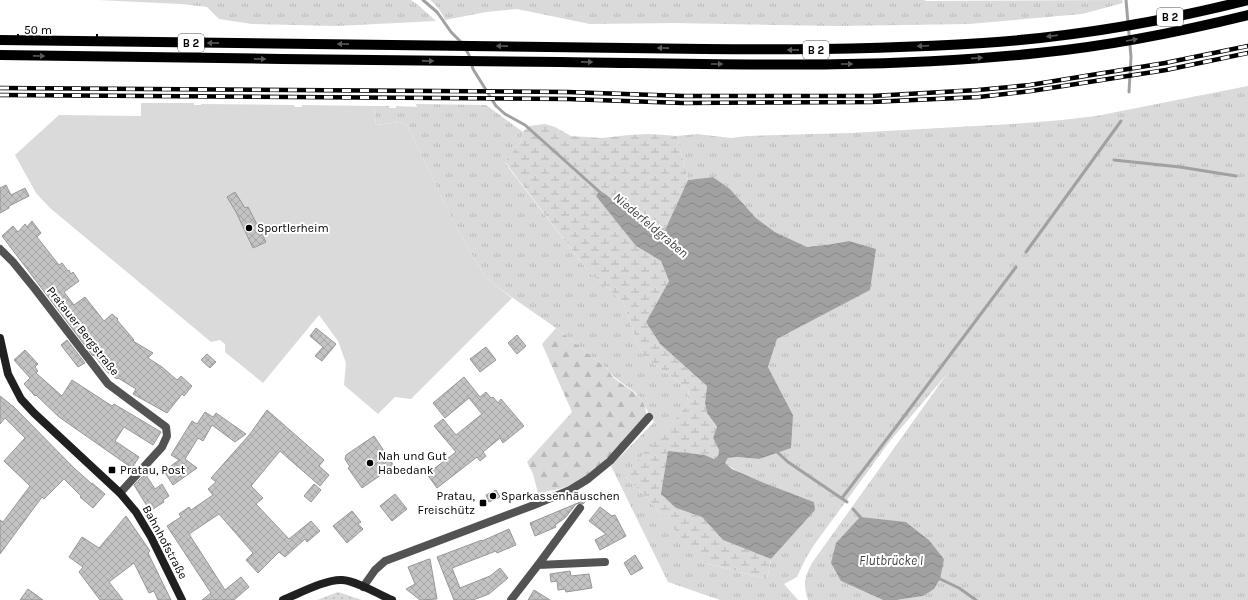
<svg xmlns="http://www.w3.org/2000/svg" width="1248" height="600" font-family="Karla,sans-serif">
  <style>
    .grass { fill: url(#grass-tufts) }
    .forest { fill: url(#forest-firs) }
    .wetland { fill: url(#wetland-marsh) }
    .park { fill: url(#park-dots) }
    .pitch { fill: #dadada }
    .water { fill: url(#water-waves) }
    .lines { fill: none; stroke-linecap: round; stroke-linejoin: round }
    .stream { stroke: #a1a1a1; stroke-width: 3 }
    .building { fill: url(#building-cross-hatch); stroke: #979797 }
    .street { stroke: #535353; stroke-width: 8 }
    .secondary { stroke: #202020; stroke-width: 8 }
    .primary { stroke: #000; stroke-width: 10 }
    .rail-casing { stroke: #000; stroke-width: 4.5 }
    .rail { stroke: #fff; stroke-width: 3; stroke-dasharray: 9; stroke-linecap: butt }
    .oneway { fill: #595959 }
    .poi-dot { fill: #000; stroke: #fff; stroke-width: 1.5 }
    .labels { text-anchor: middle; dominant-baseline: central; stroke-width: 4; stroke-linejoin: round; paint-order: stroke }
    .shield { fill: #fff; stroke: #4c4c4c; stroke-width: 1 }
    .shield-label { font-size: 11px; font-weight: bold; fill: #000 }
    .poi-label { font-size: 12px; fill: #000; stroke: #fff; text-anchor: start }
    .street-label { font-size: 12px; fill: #000; stroke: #fff }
    .water-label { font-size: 13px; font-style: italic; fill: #424242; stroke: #fff }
  </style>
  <defs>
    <pattern id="grass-tufts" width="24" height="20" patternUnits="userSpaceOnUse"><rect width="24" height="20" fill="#dadada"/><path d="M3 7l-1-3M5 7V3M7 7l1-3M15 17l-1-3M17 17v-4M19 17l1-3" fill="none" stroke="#b9b9b9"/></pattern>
    <pattern id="forest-firs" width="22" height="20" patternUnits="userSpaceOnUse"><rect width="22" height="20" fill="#dadada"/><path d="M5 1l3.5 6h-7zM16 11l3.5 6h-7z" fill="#b9b9b9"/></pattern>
    <pattern id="wetland-marsh" width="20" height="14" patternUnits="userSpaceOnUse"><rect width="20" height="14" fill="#dadada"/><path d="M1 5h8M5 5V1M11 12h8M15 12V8" fill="none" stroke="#b9b9b9"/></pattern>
    <pattern id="park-dots" width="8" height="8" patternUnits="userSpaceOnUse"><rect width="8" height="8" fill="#dadada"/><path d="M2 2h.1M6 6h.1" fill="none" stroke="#b9b9b9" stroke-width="1.8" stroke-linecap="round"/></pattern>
    <pattern id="water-waves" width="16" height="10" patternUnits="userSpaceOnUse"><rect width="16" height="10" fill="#a1a1a1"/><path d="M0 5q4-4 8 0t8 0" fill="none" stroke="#898989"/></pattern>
    <pattern id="building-cross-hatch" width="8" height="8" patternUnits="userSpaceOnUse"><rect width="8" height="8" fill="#c3c3c3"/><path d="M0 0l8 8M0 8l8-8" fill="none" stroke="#a6a6a6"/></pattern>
  </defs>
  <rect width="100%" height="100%" fill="#fff"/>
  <path class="grass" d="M98 0H411L417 4 436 21 336 26 252 24 219 19 207 7 181 4Z
    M430 0H924L926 1 1122 0 1123 3 1082 14 969 24 836 26 674 23 590 24 517 9 486 12 445 20C442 12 436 5 430 0Z
    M1248 86V600H897L923 596 944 559 929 540 906 522 841 581 883 600H808C803 584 804 578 812 563L947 374 890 441 814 545 806 558 797 577 784 584 798 600H720L668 582 611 466 654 422C648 413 644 402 637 394 627 385 615 380 607 369L556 328 496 286 484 275 476 262 453 221 407 125 400 122 376 125 374 106H389V108H396V106L417 107 416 104 486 105 523 132 520 143 505 163 589 272 623 302 642 355 689 390 686 407 625 476 649 500 697 555 708 564 767 579 771 559 814 510V502C787 492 747 480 725 463L728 458 737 457 759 459 793 415 768 367 777 339 869 290 849 241 832 244 807 247 775 232 756 218 730 189 713 177 688 180 677 136 697 134 731 138 747 136 850 133 1012 124 1062 120 1096 116Z"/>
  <path class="forest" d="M556 328 607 369C609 371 611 375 613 377 625 388 647 395 646 415 624 439 597 476 566 487 557 490 547 491 538 493L533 474 527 462 572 412 542 344Z"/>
  <path class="wetland" d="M545 124 555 127 571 136 602 138 629 135 650 134 677 136 688 180 665 230 632 215 604 193 636 246 661 261 669 281 646 322 660 344 707 386 705 403 707 413 717 428 713 438 719 450 718 456 714 459 705 455 676 508 702 517 723 540 771 559 767 579 708 564 697 556 649 500 624 475 686 407 689 390 642 355 623 302 589 272 505 162 520 143 523 132 529 126Z"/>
  <path class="park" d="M338 592 362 600H317Z"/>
  <path class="pitch" d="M141 103H194V105H201V104L294 105 295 107H302V105L374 106 376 125 400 122 407 125 453 221 476 262 484 275 496 286 512 298 411 399 395 397 378 414 344 385 346 363 338 341 319 315 263 383 225 352V344L220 340 211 342 50 208 36 193 15 155 59 115 141 116Z"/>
  <path class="water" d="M713 177 730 189 756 218 775 232 807 247 832 244 849 241 876 249 870 290 777 339 768 367 793 415 791 448 759 459 737 457 728 458 725 463 732 469 764 483 814 502 815 510 771 559 723 540 702 517 676 508 661 494 668 451 705 455 714 459 718 456 719 450 713 438 717 427 707 413 705 403 707 386 660 344 646 322 669 281 661 261 636 246 596 196 599 192 604 193 632 215 665 230 688 180Z
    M860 517 906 522 929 540 944 559 940 579 934 589 923 596 897 600H883L841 581 831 563 836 543Z"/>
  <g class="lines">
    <path class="stream" d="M423 0 437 12 451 32 462 43
      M1126 0 1131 57 1129 92
      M465 48 469 55 473 69 496 106 505 114 525 125 602 194
      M1114 160 1180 167 1236 176
      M1026 252 1121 121
      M776 451 788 462 847 502
      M842 498 896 427 1016 267
      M853 509 862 519
      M936 577 959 588 976 600"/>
  </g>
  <path class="building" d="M6 185 11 195 25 188 29 196 9 206V208L0 213V188Z
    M235 192 245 208 248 207 266 242 253 248 236 212 227 197Z
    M32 221 41 233 37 237 59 265 62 263 68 271 69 270 71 274 73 272 79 281 64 292 74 305 85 297 104 321 112 314 118 319 117 320 134 340 133 341 153 353 148 358 162 367 177 380 181 376 192 386 184 396 182 394 167 413 133 394 136 389 118 378 117 379 107 372 94 355 93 356 2 236 13 226 18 232 25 224 27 227Z
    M316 328 336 344 322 361 315 356 323 347 310 336Z
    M517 335 526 346 517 354 508 343Z
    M67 340 85 363 78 367 61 345Z
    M486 347 496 360 480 372 470 359Z
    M25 350 38 364 35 367 38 371 36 373 62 396 72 380 112 406 114 404 161 432 153 445 124 427 115 441 139 457 132 468 59 417 36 395 35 396 24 384 30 378 14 360Z
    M207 354 216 362 210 368 201 360Z
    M464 377 480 397 486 392 491 398 493 397 498 403 501 399 524 426 503 443 500 438 483 452 486 456 480 461 477 457 437 488 427 474 456 452 434 426 443 419 456 435 482 414 469 398 445 418 433 403Z
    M0 396 14 407 74 468 92 484V483L105 494 93 508 80 497 81 496 64 479 44 499 42 497 0 554V520L3 522 30 486 4 461 25 438 5 418 0 424Z
    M267 410 324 460 319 466 329 475 320 486 280 451 251 486 263 498 256 504 289 539 311 521 320 531 307 542 305 539 285 557 279 552 258 573 246 560 253 553 219 514 189 534 225 590 241 577 249 587 234 600H202L211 593 167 526 181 517 179 514 189 507 191 510 213 495 208 489 216 482 211 478 250 434Z
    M205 412 213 417 216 413 246 434 235 442 212 425 203 441 198 438 185 459 197 468 173 485 164 471 179 460 171 455 192 421 197 424Z
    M374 436 394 466 362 488 348 468 350 467 345 459 346 455Z
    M146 475 155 489 162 484 169 496 163 500 164 502 150 511 134 485 141 478Z
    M314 484 321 490 311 502 304 496Z
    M496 490 500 497 489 502 486 495Z
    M395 494 407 509 392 521 380 506Z
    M585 500 586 501 583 504 580 503 576 504 565 518 555 525 556 527 535 536 530 523Z
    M600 507 612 516 615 515 626 536 600 550 595 540 606 534 589 521Z
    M352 511 361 522 358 524 363 529 347 543 333 526Z
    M126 516 150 551 148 553 171 600H158L154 591 149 593 134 563 109 582 123 600H100L79 572 83 567 69 557 82 537 99 548Z
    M509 529 516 545 497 553 496 551 452 568 460 588 490 576 500 568 508 578 489 594 473 600H454L437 557 482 540V541Z
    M635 555 643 568 631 575 624 563Z
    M429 559H430L437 599 420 600 406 589 415 584 408 567Z
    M570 571 571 576 589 574 592 588 566 592 565 589 558 590 557 581 551 582 550 574Z
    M28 589 43 600H20Z
    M534 590 550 600H528Z"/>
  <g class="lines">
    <path class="street" d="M0 249 13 262 35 289 108 384 166 427 167 436 162 447 120 493
      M538 565 605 562
      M363 587 375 570 385 561 534 505 570 490 588 479 610 461 649 417
      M511 600 538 565 580 508"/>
    <path class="secondary" d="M0 338 8 374 21 399 34 413 120 493 136 512 151 537 182 600
      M283 600C298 594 326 579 342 580 357 581 378 594 392 600"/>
    <path class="primary" d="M0 40 704 49C797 50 890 49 983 43 1072 37 1161 22 1248 0
      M0 55C187 58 373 60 560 62 719 64 879 70 1038 53 1108 46 1179 32 1248 15"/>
    <g class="rail-casing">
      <path id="rail" d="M0 88 567 92 683 96H872L978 90 1030 85 1165 63 1248 46
        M0 95 568 99 683 103 871 102 979 97 1031 91 1166 70 1248 53"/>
    </g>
    <use href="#rail" class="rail"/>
  </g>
  <defs><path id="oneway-solid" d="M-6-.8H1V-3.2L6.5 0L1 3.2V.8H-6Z"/></defs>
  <g class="oneway">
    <use href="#oneway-solid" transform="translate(1052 36) rotate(173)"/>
    <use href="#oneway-solid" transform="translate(1132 40) rotate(-10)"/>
    <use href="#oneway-solid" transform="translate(213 43) rotate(-179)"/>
    <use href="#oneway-solid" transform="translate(343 44) rotate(-179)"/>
    <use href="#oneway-solid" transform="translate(502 46) rotate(-179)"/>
    <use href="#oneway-solid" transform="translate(923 46) rotate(177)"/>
    <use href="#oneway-solid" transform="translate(663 48) rotate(-179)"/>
    <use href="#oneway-solid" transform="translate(793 50) rotate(179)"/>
    <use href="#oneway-solid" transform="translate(39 56) rotate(1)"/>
    <use href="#oneway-solid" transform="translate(977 58) rotate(-4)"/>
    <use href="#oneway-solid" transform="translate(260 59) rotate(1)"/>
    <use href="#oneway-solid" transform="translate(428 61) rotate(1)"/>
    <use href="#oneway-solid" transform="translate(587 62) rotate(1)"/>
    <use href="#oneway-solid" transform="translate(717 64)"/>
    <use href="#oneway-solid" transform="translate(847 64)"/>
  </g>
  <g class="poi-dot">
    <circle cx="249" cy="228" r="4"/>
    <circle cx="370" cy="463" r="4"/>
    <rect x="108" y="466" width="8" height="8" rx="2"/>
    <circle cx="493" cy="496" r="4"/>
    <rect x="479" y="499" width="8" height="8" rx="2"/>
  </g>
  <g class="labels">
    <g class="shield">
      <rect x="1157" y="8" width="26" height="18" rx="3"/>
      <rect x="178" y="34" width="26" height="18" rx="3"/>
      <rect x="803" y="41" width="26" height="18" rx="3"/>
    </g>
    <g class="shield-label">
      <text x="1170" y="17">B 2</text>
      <text x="191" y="43">B 2</text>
      <text x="816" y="50">B 2</text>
    </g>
    <g class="poi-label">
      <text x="257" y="228">Sportlerheim</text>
      <text x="378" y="456">Nah und Gut<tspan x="378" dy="14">Habedank</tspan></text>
      <text x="120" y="470">Pratau, Post</text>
      <text x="475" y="496" text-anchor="end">Pratau,<tspan x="475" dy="14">Freischütz</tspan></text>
      <text x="501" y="496">Sparkassenhäuschen</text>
    </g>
    <g class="street-label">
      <text transform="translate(83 331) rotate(52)">Pratauer Bergstraße</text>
      <text transform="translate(165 542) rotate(62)">Bahnhofstraße</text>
    </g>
    <g class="water-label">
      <text transform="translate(651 225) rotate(40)">Niederfeldgraben</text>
      <text x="891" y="560">Flutbrücke I</text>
    </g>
  </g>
  <path d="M18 34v6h79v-6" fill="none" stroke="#000000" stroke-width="2"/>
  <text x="24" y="34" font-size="12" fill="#000000" stroke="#ffffff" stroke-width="3" paint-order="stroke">50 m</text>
</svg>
